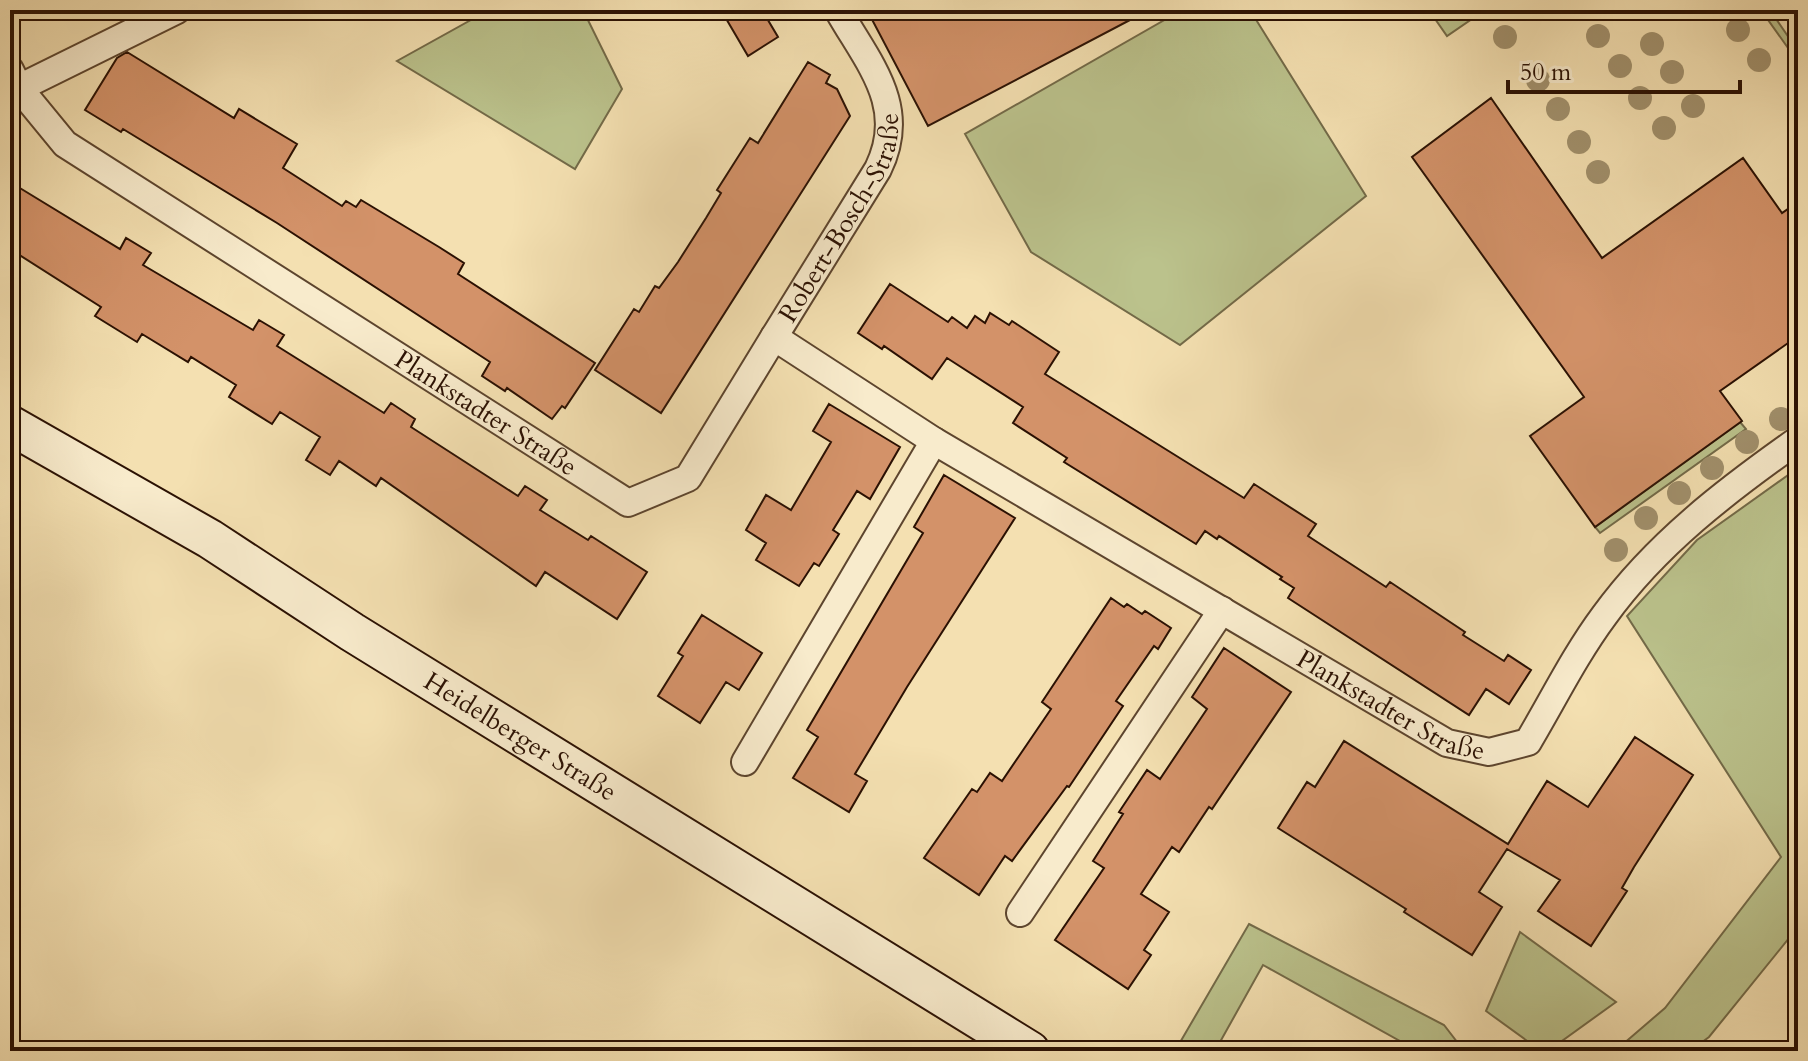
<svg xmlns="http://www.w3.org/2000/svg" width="1808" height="1061" font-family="Cardo,serif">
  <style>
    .green { fill: #bbc28c; stroke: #736a48; stroke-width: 2 }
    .building { fill: #d39269; stroke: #2b1103; stroke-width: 2 }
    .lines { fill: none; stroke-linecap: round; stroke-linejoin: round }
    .street-casing { stroke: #5d452e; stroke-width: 30 }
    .secondary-casing { stroke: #2b1103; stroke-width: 42 }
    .street { stroke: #f8ebcc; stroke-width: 26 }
    .secondary { stroke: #f8ebcc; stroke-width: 38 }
    .tree { fill: #a1906c }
    .labels { text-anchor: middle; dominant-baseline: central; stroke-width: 7; stroke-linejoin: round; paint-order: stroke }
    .street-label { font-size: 26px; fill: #2b1103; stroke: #f8ebcc }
  </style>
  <rect width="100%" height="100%" fill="#f4e0b1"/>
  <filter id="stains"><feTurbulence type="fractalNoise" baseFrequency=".0025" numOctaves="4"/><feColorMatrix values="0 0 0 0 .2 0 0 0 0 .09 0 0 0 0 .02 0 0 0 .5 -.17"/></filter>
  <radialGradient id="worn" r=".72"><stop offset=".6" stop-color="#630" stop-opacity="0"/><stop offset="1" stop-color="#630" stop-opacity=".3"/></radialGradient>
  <path class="green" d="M489 10H583L622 89 575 169 397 61Z
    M1182 10H1250L1366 196 1180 345 1031 252 965 134Z
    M1441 10H1485L1447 36 1433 16Z
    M1761 10H1770L1798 51V62Z
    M1740 422 1746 429 1600 533 1595 527Z
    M1798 468V927L1709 1037 1690 1051H1615L1665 1008 1781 857 1627 616 1697 540Z
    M1249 924 1444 1025 1464 1051H1418L1263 965 1215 1051H1175Z
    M1520 932 1616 1002 1548 1051H1541L1486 1011Z"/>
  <path class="building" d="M721 10H762L778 37 748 56Z
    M867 10H1149L928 126Z
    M127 52 234 118 239 109 297 144 283 168 342 206 346 201 356 207 361 200 439 247 464 263 458 274 595 363 565 408 562 406 552 419 507 388 505 391 482 376 490 362 277 223 123 129 121 132 85 110 117 58Z
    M808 62 830 75 826 83 837 89 850 116 661 413 595 370 634 309 639 312 655 286 659 288 678 262 706 218 721 193 717 190 750 138 758 143Z
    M1491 98 1602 258 1743 158 1782 213 1798 202V336L1720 391 1742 421 1595 527 1530 436 1584 397 1412 157Z
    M10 182 120 249 126 238 151 253 143 265 253 330 259 320 284 335 277 346 384 413 391 403 415 419 411 427 518 496 525 486 547 500 540 510 588 540 591 536 647 572 617 619 545 572 536 586 381 478 376 486 339 461 330 475 306 460 320 437 280 412 272 424 229 397 236 385 191 357 188 362 142 334 137 342 95 316 101 307 10 249Z
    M890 284 948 322 952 317 967 328 975 316 985 323 990 313 1009 325 1012 321 1059 352 1045 374 1244 498 1254 484 1316 524 1308 536 1386 587 1390 582 1465 632 1463 635 1504 661 1508 655 1531 670 1509 704 1486 689 1469 715 1288 598 1294 588 1280 579 1282 577 1219 536 1217 539 1205 531 1196 544 1064 462 1067 458 1013 423 1023 407 947 358 932 379 884 346 882 349 858 333Z
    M829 404 900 447 870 499 857 491 833 530 839 534 819 566 814 563 799 586 756 560 766 543 746 530 766 495 791 510 831 442 813 431Z
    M944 475 1015 518 907 687 855 774 867 781 849 812 793 778 818 737 807 730 923 533 914 527Z
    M1111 598 1124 607 1127 604 1142 614 1145 611 1171 628 1158 649 1154 646 1116 701 1123 706 1069 787 1067 786 1012 861 1005 856 979 895 924 858 972 789 977 792 990 773 1002 781 1051 709 1042 702Z
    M702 615 762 653 739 690 726 682 700 723 658 696 683 656 678 653Z
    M1224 648 1291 692 1212 809 1209 807 1179 852 1172 847 1141 894 1169 912 1144 950 1151 955 1128 989 1055 940 1104 868 1093 861 1123 814 1119 812 1147 770 1160 779 1207 709 1192 697Z
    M1635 737 1693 775 1634 867 1622 888 1627 891 1591 946 1538 911 1560 880 1507 849 1479 892 1502 907 1472 955 1404 912 1406 909 1278 828 1307 782 1315 787 1344 741 1508 844 1547 781 1588 807Z"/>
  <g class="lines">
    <g class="street-casing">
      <g id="street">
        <path id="s1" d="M10 70 19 88 65 144 628 503 688 478 774 337 934 441 1447 743 1489 752 1528 742C1553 700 1575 655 1604 616 1656 544 1727 490 1798 440"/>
        <path d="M19 88 177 10"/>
        <path id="s2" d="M774 337 878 169C909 106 868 63 838 10"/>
        <path d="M745 762 934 441"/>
        <path d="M1020 913 1222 610"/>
      </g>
    </g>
    <g class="secondary-casing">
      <g id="secondary">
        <path id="s3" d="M10 425 210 539 352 632 1030 1051"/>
      </g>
    </g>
    <use href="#street" class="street"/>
    <use href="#secondary" class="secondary"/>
  </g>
  <g class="tree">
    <circle cx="1738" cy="30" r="12"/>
    <circle cx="1598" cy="36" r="12"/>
    <circle cx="1505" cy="37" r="12"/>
    <circle cx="1652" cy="44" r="12"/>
    <circle cx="1759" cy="60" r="12"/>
    <circle cx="1620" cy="66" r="12"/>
    <circle cx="1672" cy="72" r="12"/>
    <circle cx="1538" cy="80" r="12"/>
    <circle cx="1640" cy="98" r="12"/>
    <circle cx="1693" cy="106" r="12"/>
    <circle cx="1558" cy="109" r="12"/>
    <circle cx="1664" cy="128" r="12"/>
    <circle cx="1579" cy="142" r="12"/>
    <circle cx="1598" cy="172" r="12"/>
    <circle cx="1781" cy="419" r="12"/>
    <circle cx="1747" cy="442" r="12"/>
    <circle cx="1712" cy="468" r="12"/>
    <circle cx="1679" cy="493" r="12"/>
    <circle cx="1646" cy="518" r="12"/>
    <circle cx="1616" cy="550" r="12"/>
  </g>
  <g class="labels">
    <g class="street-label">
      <text stroke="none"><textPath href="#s2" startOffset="138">Robert-Bosch-Straße</textPath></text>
      <text stroke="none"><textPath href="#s1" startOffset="592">Plankstadter Straße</textPath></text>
      <text stroke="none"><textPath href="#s1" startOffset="1710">Plankstadter Straße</textPath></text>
      <text stroke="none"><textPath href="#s3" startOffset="598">Heidelberger Straße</textPath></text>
    </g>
  </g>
  <rect width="1808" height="1061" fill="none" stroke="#f4e0b1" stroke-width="40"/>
  <rect x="12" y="12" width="1784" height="1037" fill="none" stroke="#2b1103" stroke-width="4"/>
  <rect x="20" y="20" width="1768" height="1021" fill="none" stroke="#2b1103" stroke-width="2"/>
  <path d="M1508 80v12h232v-12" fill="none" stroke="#2b1103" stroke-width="4"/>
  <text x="1520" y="80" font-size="24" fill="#2b1103" stroke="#f8ebcc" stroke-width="6" paint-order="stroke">50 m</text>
  <rect width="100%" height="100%" filter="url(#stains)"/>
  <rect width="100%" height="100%" fill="url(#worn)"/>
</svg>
